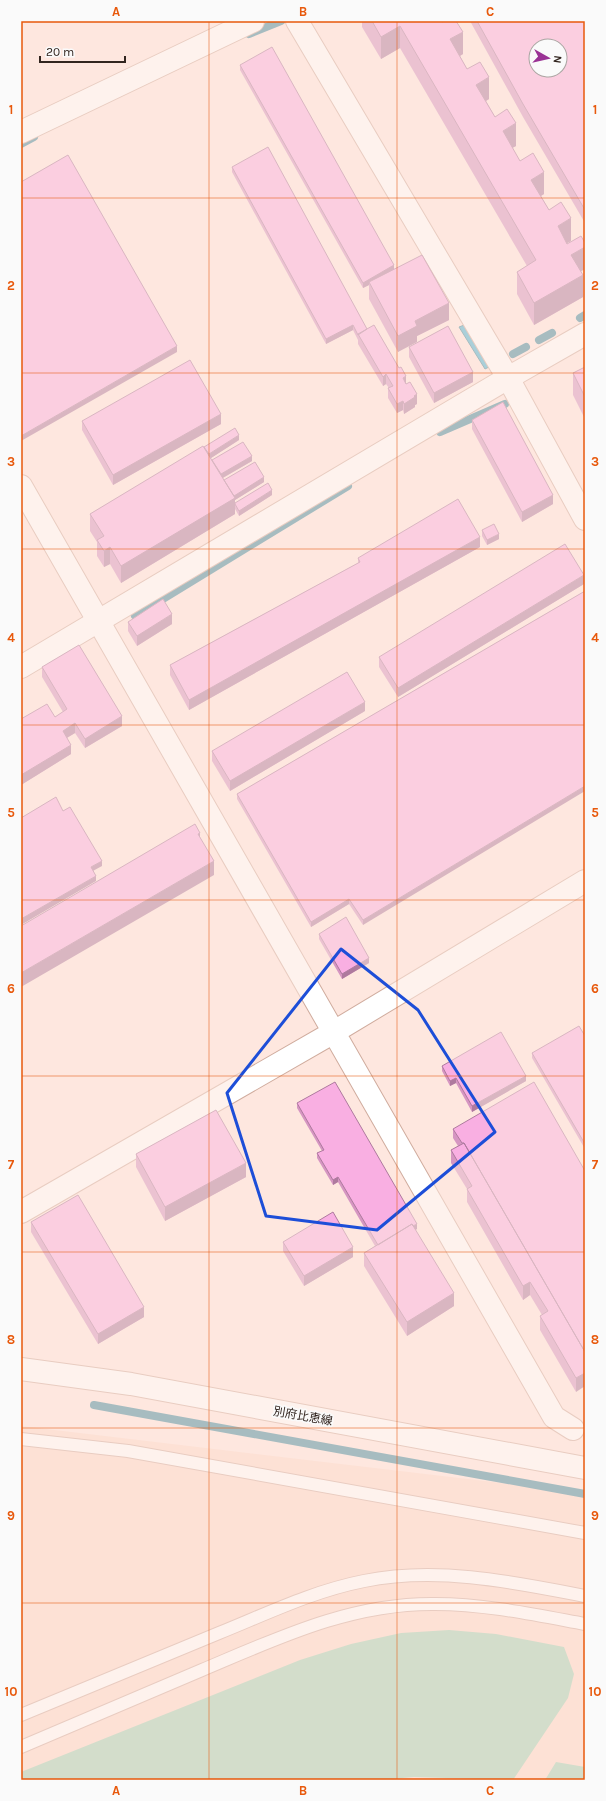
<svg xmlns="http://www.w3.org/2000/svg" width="606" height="1801" font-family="Karla,'Noto Sans JP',sans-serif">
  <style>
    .built { fill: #fdd9cb }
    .green { fill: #a0d1b3 }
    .water { fill: #45b2d2; stroke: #3f889c }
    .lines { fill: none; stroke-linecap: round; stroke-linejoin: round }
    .stream { stroke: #3f889c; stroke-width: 8 }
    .lane-casing { stroke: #d0ac9e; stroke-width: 14 }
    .street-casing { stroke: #d0ac9e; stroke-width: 24 }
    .secondary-casing { stroke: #d0ac9e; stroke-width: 24 }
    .lane { stroke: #fff; stroke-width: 12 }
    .street { stroke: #fff; stroke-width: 22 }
    .secondary { stroke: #fff; stroke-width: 22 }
    .wall { fill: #d696c2 }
    .shaded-wall { fill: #ae7a9e }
    .building { fill: #f9afe2; stroke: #ae7a9e; fill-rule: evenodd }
    .marked { fill: none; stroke: #1d4ed8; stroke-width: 3; stroke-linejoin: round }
    .grid { fill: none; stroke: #e8590c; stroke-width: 1; stroke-opacity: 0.55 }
    .labels { text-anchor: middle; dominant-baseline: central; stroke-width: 3.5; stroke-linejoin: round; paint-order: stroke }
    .street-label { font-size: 12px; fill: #32251f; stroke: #fafafa }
    .neatline { fill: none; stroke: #e8590c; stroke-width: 1.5 }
    .grid-label { font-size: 13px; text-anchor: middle; font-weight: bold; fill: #e8590c }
  </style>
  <rect width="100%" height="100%" fill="#fee7df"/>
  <path class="built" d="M21 1426 585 1493V1780H21Z"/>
  <path class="green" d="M449 1630 496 1634 564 1647 574 1674 568 1698 513 1780 414 1777 380 1780H21V1772L300 1660 351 1644 401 1633Z
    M556 1762 585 1767V1780H545Z"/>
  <path class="water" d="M467 324 491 366 485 369 459 327Z"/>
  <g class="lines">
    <path class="stream" d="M249 34 281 21
      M21 144 34 137
      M580 318 585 315
      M539 340 552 333
      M513 354 526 347
      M440 432 505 404
      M135 616 348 486
      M94 1405 585 1494"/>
    <g class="lane-casing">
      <path id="lane" d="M21 1439 128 1451 585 1533
        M21 1715C87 1688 153 1660 219 1633 266 1614 313 1591 364 1581 437 1566 513 1582 585 1596
        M21 1747C81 1721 142 1696 202 1670 278 1638 351 1603 435 1604 485 1604 536 1615 585 1624"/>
    </g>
    <g class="street-casing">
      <path id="street" d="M297 21 508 378 585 519
        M21 132 253 21
        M21 667 508 378 585 334"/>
    </g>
    <g class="secondary-casing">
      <path id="secondary" d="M21 486 554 1417 573 1429
        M21 1212 334 1032 585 881
        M21 1369 131 1384 585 1468"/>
    </g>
    <use href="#lane" class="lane"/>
    <use href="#street" class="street"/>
    <use href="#secondary" class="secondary"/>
  </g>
  <path class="wall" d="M362 21H444L463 54 460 56 467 69 489 99 486 101 495 117 516 146 512 148 520 161 544 194 541 196 549 210 571 241 567 243 581 271 583 297 534 325 517 294V272L527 266 400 48 381 59 362 27Z
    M470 21H585V223L523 117Z
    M240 65 394 269 449 320 417 336 398 352 369 299V285L363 288 240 70Z
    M232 167 367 329 406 384 417 404 415 405V407L404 414 403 410 397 413 388 398V388H389L386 384 383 386 358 344V340L353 330 326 344 232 172Z
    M409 347 473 382 434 403 409 357Z
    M585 367V419L573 395V373Z
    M472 420 553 504 522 522 472 429Z
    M82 421 221 424 113 485 82 430Z
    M239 440 211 458 212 460 252 461 223 478 224 480 264 482 235 500V503L272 495 239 516 235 509V514L121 583 110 564 104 567 97 556V542L90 531V514L204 447Z
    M482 530 499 539 487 545 482 536Z
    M480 547 189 710 170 675V665L358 563V558Z
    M584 584 398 697 379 667V657Z
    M585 591 363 925 349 904 311 927 237 799V794Z
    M128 622 172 624 137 646 128 631Z
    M42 667 122 726 85 748 75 733 67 738 71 754 21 785V719L55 717 63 712 42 677Z
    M365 711 230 791 212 761V751Z
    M319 934 369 963 342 979 319 939Z
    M585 1036V1149L532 1058V1053Z
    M442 1066 526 1081 472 1112 456 1083 450 1086 442 1071Z
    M297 1103 417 1229 415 1230 454 1306 407 1336 364 1266V1253L375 1246 338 1182 333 1185 317 1158V1153L322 1151 297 1108Z
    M453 1129 585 1171 576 1392 540 1330V1316L542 1315 530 1295 523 1300 467 1202V1189L451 1163V1150L458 1146 453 1138Z
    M136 1154 246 1177 165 1221 136 1167Z
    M31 1222 144 1317 98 1344 31 1232Z
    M283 1242 353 1257 304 1286 283 1251Z"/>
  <path class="shaded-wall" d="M400 26V48L381 59V37Z
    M463 32V54L450 62V39Z
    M489 77V99L476 107V85Z
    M516 123V146L503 153V131Z
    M544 172V194L531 202V180Z
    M571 218V241L558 248V226Z
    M585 247V269L571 277V255Z
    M394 265V270L369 282V285L363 288V283Z
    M583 275V297L534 325V303Z
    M449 303V320L417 336V342L398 352V336L415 321Z
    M353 325V330L326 344V339Z
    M177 346V352L21 441V436Z
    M473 372V382L434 403V393Z
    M386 374V384L383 386V377Z
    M406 376V386L403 378Z
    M417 394V404L415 405V407L404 414V404L414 396Z
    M403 401V410L397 413V404Z
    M221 414V424L113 485V475Z
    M239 435V440L208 460V455Z
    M252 456V461L219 480V475Z
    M264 477V482L235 500V514L121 583V566Z
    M272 490V495L239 516V511Z
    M553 495V504L522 522V512Z
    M499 534V539L487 545V540Z
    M480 537V547L189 710V700Z
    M110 547V564L104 567V551Z
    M584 575V584L398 697V688Z
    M172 614V624L137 646V636Z
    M365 702V711L230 791V781Z
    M122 716V726L85 748V739Z
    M75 723V733L63 740V731Z
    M71 745V754L21 785V775Z
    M585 786V791L363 925V920Z
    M200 833V846L198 834Z
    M102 861V866L91 872V867Z
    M214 861V875L21 987V973Z
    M96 876V881L21 925V919Z
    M349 899V904L311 927V922Z
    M369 958V963L342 979V974Z
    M526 1076V1081L472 1112V1106Z
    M456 1078V1083L450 1086V1081Z
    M246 1163V1177L165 1221V1207Z
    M338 1177V1182L333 1185V1180Z
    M417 1224V1229L378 1251V1246Z
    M353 1247V1257L304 1286V1276Z
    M530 1282V1295L523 1300V1286Z
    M454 1293V1306L407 1336V1322Z
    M144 1307V1317L98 1344V1334Z
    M585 1373V1386L576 1392V1378Z"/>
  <path class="building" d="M372 21H441L442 22 444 21H456L463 32 450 39 467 69 480 62 489 77 476 85 495 117 507 109 516 123 503 131 520 161 533 153 544 172 531 180 549 210 561 202 571 218 558 226 567 244 581 236 585 243V247L571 255 583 275 534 303 517 272 536 260 400 26 381 37Z
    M477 21H585V210L523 104ZM536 46H560V70H536Z
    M272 47 394 265 363 283 240 65Z
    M268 147 367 329 358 335 353 325 326 339 232 167Z
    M68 155 177 346 21 436V182Z
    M422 255 449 303 415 321 417 326 398 336 369 282Z
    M374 325 399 368 401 367 406 376 403 378 406 384 410 382 417 394 414 396 415 397 404 404 403 401 397 404 388 388 393 386 386 374 383 377 358 334Z
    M448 326 473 372 434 393 409 347Z
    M190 360 221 414 113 475 82 421Z
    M585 367V397L573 373Z
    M503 402 553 495 522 512 472 420Z
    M235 428 239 435 209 454 204 447Z
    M243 442 252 456 221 474 212 460Z
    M203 446 235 498 121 566 110 547 104 551 97 540 104 536 90 514Z
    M255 462 264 477 234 496 224 480Z
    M268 483 272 490 239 511 235 504V503Z
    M458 499 480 537 189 700 170 665 360 562 358 558Z
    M494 524 499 534 487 540 482 530Z
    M565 544 584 575 398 688 379 657Z
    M585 591V786L363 920 349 899 311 922 237 794Z
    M163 599 172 614 137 636 128 622Z
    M79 645 122 716 85 739 75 723 63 731 71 745 21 775V719L47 704 55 717 67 709 42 667Z
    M347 672 365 702 230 781 212 751Z
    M56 797 63 811 70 807 102 861 91 867 96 876 21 919V818Z
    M195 824 200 833 198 834 214 861 21 973V926Z
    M346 917 369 958 342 974 319 934Z
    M579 1026 585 1036V1144L532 1053Z
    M501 1032 526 1076 472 1106 456 1078 450 1081 442 1066Z
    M335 1082 417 1224 413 1226 412 1224 378 1245 338 1177 333 1180 317 1153 324 1150 297 1103Z
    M534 1082 585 1171V1352L464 1143H462L453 1129Z
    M216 1110 246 1163 165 1207 136 1154Z
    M464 1143 585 1352V1373L576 1378 540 1316 548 1311 530 1282 523 1286 467 1189 472 1186 451 1150Z
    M78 1195 144 1307 98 1334 31 1222Z
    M333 1212 353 1247 304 1276 283 1242Z
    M412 1224 454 1293 407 1322 364 1253Z"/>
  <path d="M0 0H606V1801H0ZM341 949 418 1010 495 1132 377 1230 266 1216 227 1093Z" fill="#fee7df" fill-opacity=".55" fill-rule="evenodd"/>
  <path class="marked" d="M341 949 418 1010 495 1132 377 1230 266 1216 227 1093Z"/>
  <path class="grid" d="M209 21V1780M397 21V1780M21 198H585M21 373H585M21 549H585M21 725H585M21 900H585M21 1076H585M21 1252H585M21 1428H585M21 1603H585"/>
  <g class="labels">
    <g class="street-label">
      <text transform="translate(303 1416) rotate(10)">別府比恵線</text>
    </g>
  </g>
  <rect width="606" height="1801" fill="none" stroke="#fafafa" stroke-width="44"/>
  <g transform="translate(548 58) rotate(98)"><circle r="19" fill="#fafafa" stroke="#aaa5a2"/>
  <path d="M0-3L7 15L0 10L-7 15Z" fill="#9a3295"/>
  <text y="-6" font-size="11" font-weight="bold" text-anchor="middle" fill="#32251f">N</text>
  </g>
  <path d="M40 56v6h85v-6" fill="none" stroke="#32251f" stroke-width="2"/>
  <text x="46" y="56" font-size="12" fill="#32251f" stroke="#fafafa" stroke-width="3" paint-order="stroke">20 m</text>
  <rect x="22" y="22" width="562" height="1757" class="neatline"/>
  <g class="grid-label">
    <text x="116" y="16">A</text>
    <text x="303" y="16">B</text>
    <text x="490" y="16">C</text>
    <text x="11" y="114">1</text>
    <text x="595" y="114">1</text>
    <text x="11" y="290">2</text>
    <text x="595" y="290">2</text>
    <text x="11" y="466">3</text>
    <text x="595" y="466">3</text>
    <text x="11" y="642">4</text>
    <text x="595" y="642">4</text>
    <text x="11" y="817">5</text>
    <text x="595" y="817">5</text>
    <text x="11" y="993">6</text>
    <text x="595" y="993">6</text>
    <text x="11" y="1169">7</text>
    <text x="595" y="1169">7</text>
    <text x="11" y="1344">8</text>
    <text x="595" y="1344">8</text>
    <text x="11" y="1520">9</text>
    <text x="595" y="1520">9</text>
    <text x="11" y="1696">10</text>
    <text x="595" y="1696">10</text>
    <text x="116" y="1795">A</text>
    <text x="303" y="1795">B</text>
    <text x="490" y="1795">C</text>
  </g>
</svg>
